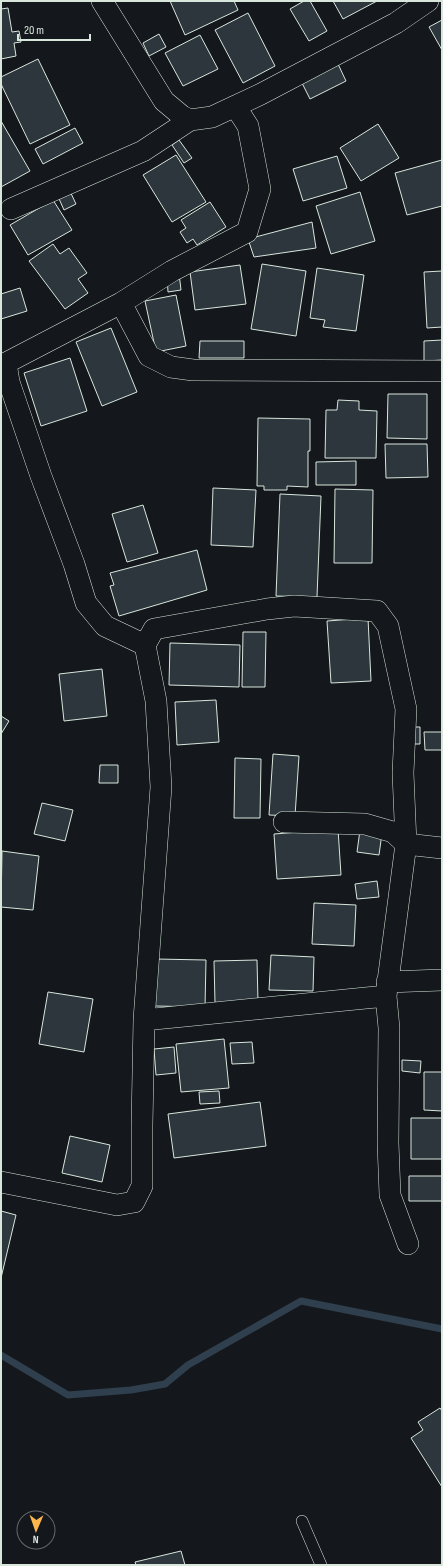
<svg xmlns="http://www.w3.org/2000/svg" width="443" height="1566" font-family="'Sofia Sans Condensed',sans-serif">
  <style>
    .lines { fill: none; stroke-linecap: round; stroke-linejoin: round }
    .stream { stroke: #2f3f4d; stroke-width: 7 }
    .building { fill: #2c363c; stroke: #d8e6dc }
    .lane-casing { stroke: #d8e6dc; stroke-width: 12 }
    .street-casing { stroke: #d8e6dc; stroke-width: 22 }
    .lane { stroke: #14181c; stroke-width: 11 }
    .street { stroke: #14181c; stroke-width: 21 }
  </style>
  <rect width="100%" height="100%" fill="#14181c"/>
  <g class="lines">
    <path class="stream" d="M1 1355 68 1395 131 1390 165 1384 188 1365 301 1301 442 1329"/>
  </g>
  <path class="building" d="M170 1H234L238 10 185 35Z
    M304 1H310L327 31 309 41 290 9Z
    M333 1H377L343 19Z
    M8 8 12 32 19 31 21 42 14 43 16 56 1 59V9Z
    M248 13 275 66 243 83 215 30Z
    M442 20V50L429 27Z
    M159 34 166 47 149 56 143 43Z
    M200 35 218 69 183 86 165 53Z
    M38 59 70 125 30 144 1 84V77Z
    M338 64 346 81 310 99 302 83Z
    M1 121 30 171 1 187Z
    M378 124 399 158 361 181 340 148Z
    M75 128 83 143 43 164 35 149Z
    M179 140 192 158 184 163 172 145Z
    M176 155 206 202 172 222 143 175Z
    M337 156 347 188 303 201 293 169Z
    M442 160V206L407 215 395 173Z
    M68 187 76 204 64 210 56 192Z
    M360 192 375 241 331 254 316 206Z
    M53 200 72 230 28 255 10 225Z
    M210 202 226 227 197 245 193 239 187 243 180 232 186 228 181 220Z
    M312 222 316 248 254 257 248 239Z
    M53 244 60 254 69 248 87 273 78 279 88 293 65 309 29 261Z
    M262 264 306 271 296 336 251 329Z
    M240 265 246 304 195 310 190 272Z
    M317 268 364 275 356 331 323 327 325 320 310 318Z
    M442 271V327L427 328 424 272Z
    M179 273 181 290 168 292 167 275Z
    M20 288 27 311 1 319V294Z
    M176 295 186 346 156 352 145 301Z
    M111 328 137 392 102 406 76 342Z
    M442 340V360L424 361V341Z
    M200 341H244V358H199Z
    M70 358 87 411 41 426 24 373Z
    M388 394H427V439L387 438Z
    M338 400 359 401V410L377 411 376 458H325L326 410H337Z
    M258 418 310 419V451H308V487L287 486V490H264V486H257Z
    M385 444H427L428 477 386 478Z
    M356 461V485H316V462Z
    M213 488 256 490 253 547 211 545Z
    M335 489 373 490 372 563H334Z
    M280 494 321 496 317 597 276 596Z
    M143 505 158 553 127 562 112 514Z
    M197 550 207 590 119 616 110 586 114 585 110 573Z
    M368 618 371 681 331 683 327 621Z
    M243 632H266L265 687H242Z
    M170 643 240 645 239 687 169 685Z
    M102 669 107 716 64 721 59 674Z
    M216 700 219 742 177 745 175 702Z
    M1 716 9 721 1 734Z
    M406 727H420V744H406Z
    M424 732H442V750H425Z
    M273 754 299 756 295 816 269 815Z
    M235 758 261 759 260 818H234Z
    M100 765H118V783H99Z
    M42 803 73 810 65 841 34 834Z
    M338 829 341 875 277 879 274 834Z
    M360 830 382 833 379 855 357 852Z
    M2 851 39 856 33 910 1 907Z
    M377 881 379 897 357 899 355 884Z
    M314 903 356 905 354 946 312 944Z
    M271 955 314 957 313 991 269 990Z
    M156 959 206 960 205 1007 155 1006Z
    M257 960 258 1002 215 1003 214 961Z
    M48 992 93 999 84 1052 39 1044Z
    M224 1039 229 1088 181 1092 176 1044Z
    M252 1042 254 1063 232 1064 230 1043Z
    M174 1047 176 1073 156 1075 154 1049Z
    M402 1060 421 1061 420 1073 402 1071Z
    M424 1072H442V1111L424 1110Z
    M219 1091 220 1103 200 1104 199 1092Z
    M260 1102 266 1146 174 1158 168 1114Z
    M411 1118H442V1159H411Z
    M70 1136 110 1145 102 1182 62 1173Z
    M409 1176H442V1201H409Z
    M1 1211 16 1215 1 1278Z
    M440 1408 442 1411V1487L411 1438 423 1430 418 1422Z
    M181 1551 185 1565H136L135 1562Z"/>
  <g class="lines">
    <g class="lane-casing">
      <path id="lane" d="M302 1521 321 1565"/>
    </g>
    <g class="street-casing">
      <path id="street" d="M102 1 164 101 182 116 190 120
        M11 209 143 151 190 120 212 117 261 94 396 23 428 1
        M121 303 149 356 171 367 193 370 442 371
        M6 363 9 382 41 476 74 564 86 603 105 626 145 645
        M1 364 6 363 121 303 172 271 247 232 260 189 248 126 235 106
        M284 822 365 824 393 832 406 844 442 848
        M387 982 442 980
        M144 1020 386 996
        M1 1182 117 1205 134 1202 142 1186V1125L144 1020 161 787 156 701 145 645 154 629 267 609 294 606 377 611 388 626 406 709 403 773 406 844 386 996 389 1028 388 1143 390 1195 408 1244"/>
    </g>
    <use href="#lane" class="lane"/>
    <use href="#street" class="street"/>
  </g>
  <rect width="443" height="1566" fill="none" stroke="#d8e6dc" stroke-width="4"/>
  <g transform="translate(36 1530) rotate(182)"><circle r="19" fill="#14181c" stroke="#626a69"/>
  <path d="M0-3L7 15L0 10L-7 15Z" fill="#ffb74d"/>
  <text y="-6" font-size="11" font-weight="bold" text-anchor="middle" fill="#d8e6dc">N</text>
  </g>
  <path d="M18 34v6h72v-6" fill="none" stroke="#d8e6dc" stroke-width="2"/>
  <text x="24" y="34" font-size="12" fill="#d8e6dc" stroke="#14181c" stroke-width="3" paint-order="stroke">20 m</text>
</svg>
